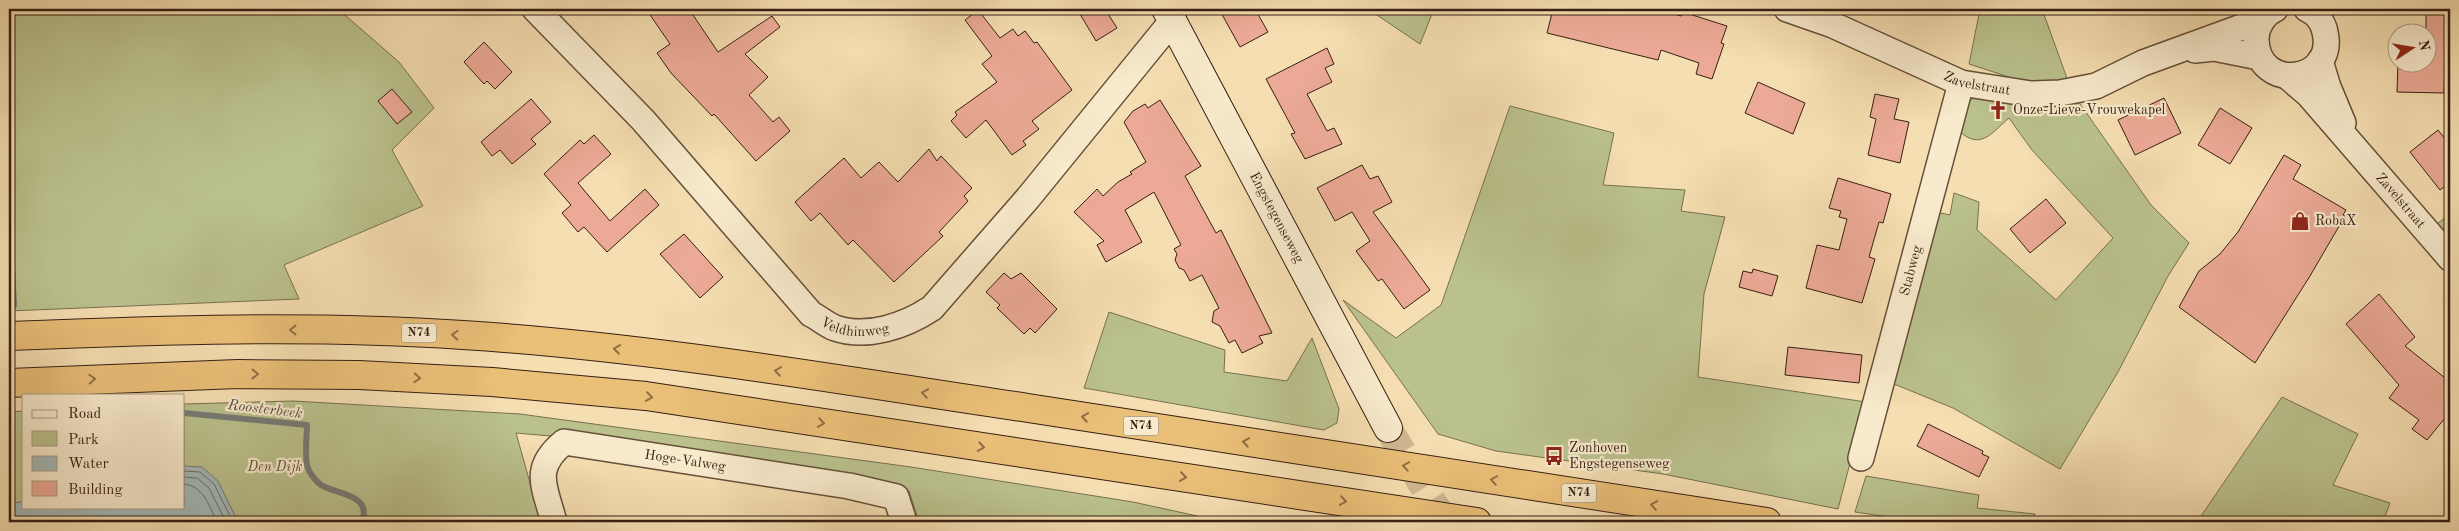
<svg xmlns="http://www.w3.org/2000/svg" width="2459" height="531" font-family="'Old Standard TT',serif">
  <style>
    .green { fill: #bac18d; stroke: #787050 }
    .water { fill: #a2b9b8; stroke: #777b76 }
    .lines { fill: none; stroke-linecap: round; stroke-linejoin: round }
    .shore { stroke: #6c6c66; stroke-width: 1 }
    .stream { stroke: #777b76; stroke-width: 6 }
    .building { fill: #ecaa96; stroke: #361f13 }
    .secondary-tunnel { stroke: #cfb891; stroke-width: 28; stroke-dasharray: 28 14; stroke-linecap: butt }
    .street-casing { stroke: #664f3a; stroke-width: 28 }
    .secondary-casing { stroke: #361f13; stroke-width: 30 }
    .highway-casing { stroke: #361f13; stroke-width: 30 }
    .street { stroke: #f8eacc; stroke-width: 25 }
    .secondary { stroke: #f8eacc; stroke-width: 28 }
    .highway { stroke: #eabf78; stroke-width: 28 }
    .oneway { stroke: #906f46 }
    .labels { text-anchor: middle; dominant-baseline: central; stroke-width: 4.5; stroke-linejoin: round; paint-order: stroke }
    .shield { fill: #f8eacc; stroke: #705c4a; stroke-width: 1 }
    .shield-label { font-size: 12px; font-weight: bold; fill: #361f13 }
    .street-label { font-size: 14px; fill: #361f13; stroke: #f8eacc }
    .poi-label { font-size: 14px; fill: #361f13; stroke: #f8eacc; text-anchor: start }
    .park-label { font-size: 14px; font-style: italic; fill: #5e5038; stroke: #f8eacc }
    .water-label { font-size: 15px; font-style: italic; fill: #564d45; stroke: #f8eacc }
  </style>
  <rect width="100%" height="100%" fill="#f5deb1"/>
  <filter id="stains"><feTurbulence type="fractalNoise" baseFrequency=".004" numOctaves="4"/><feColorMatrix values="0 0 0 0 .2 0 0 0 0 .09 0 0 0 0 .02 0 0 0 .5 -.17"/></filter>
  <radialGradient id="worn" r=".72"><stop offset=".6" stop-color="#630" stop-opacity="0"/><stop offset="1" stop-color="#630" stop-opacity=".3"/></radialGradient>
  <path class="green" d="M9 9H338L399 62 434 108 392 150 423 206 284 265 299 299 9 311Z
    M1368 9H1434L1420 44Z
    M1980 9H2042L2068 81H2021L1969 64Z
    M1978 96 2078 101 2151 205 2189 243 2168 276 2118 372 2060 469 1953 408 1889 382 1936 212 1950 215 1954 193 1979 202 1977 230 2056 300 2113 238 2032 150 2009 118C1992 132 1981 152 1958 130L1965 103Z
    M1510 106 1614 133 1603 185 1685 190 1681 211 1725 217 1704 294 1698 377 1866 402 1838 509 1663 474 1496 451 1438 434 1343 300 1396 338 1441 305Z
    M2450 214V240L2437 224Z
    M1109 312 1225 350 1224 372 1287 381 1312 338 1339 409 1337 423 1324 430 1084 388Z
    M2282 397 2358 434 2333 485 2390 503 2383 522H2197Z
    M293 401 520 414 911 467 1133 502 1202 517 1201 522H919L909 491 573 438 516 433 541 522H9V412L24 411V507H184V404Z
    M1866 476 1979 495 1977 508 2035 514 2033 522H1922L1855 512Z"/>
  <path class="water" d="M184 466 202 467 218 481 238 522H9V504L24 501V507H184Z"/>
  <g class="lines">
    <path class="shore" d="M184 471 200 472 214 484 233 522
      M184 477 197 478 209 488 226 522
      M184 484C204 486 209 506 217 522"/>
    <path class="stream" d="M9 242 11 245 14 305
      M184 413 307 425C307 435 304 460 308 468 310 474 318 484 323 486 340 495 372 495 362 522"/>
  </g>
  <path class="building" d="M646 9H689L718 52 772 16 780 27 745 54 768 77 749 95 773 122 779 117 790 131 756 161 714 114 712 116 671 73 657 53 670 44Z
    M1077 9H1105L1117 28 1096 41Z
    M1219 9H1255L1268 32 1240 47Z
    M1553 9H1657L1681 16 1683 12 1727 26 1721 43 1724 44 1712 79 1696 74 1699 63 1661 50 1658 60 1547 33Z
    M2426 9H2447L2444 93 2397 92 2398 62H2426Z
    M978 10 1000 38 1013 29 1018 36 1025 31 1034 43 1037 42 1072 90 1032 121 1039 129 1023 141 1026 145 1012 155 986 120 966 138 951 121 957 115 955 112 997 82 982 64 992 56 965 20Z
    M484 42 512 72 495 89 487 81 484 84 464 62Z
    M1327 48 1334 64 1325 68 1332 82 1307 94 1327 131 1334 128 1342 144 1305 159 1291 134 1295 133 1266 79Z
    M1758 82 1805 103 1793 134 1745 113Z
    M392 89 412 112 397 124 378 101Z
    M1875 94 1899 99 1894 119 1909 122 1900 163 1868 155 1876 119 1870 117Z
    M2164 98 2181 133 2135 155 2118 120Z
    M531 99 551 122 531 139 536 144 512 164 500 150 492 156 481 142Z
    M1160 100 1201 166 1185 176 1216 233 1221 230 1272 333 1259 336 1263 343 1242 353 1235 340 1229 343 1220 326 1212 322 1214 311 1219 308 1202 275 1190 281 1184 270 1179 268 1175 260 1177 254 1174 249 1181 245 1154 192 1125 210 1142 242 1106 262 1097 245 1104 241 1074 212 1097 189 1103 196 1118 182 1132 174 1130 172 1146 162 1124 122 1133 111 1145 104 1148 108Z
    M2220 108 2252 128 2230 164 2198 145Z
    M2438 130 2450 145V182L2440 190 2410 152Z
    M594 135 611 154 578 183 610 221 645 189 659 205 607 252 584 227 578 232 562 213 571 205 544 174 580 140 584 144Z
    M929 149 937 161 941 156 972 188 964 196 968 201 939 232 943 236 894 282 853 240 848 245 820 213 811 221 795 202 844 158 861 178 879 162 898 182Z
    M2284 155 2301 165 2293 179 2346 210 2343 215 2345 216 2310 276 2255 363 2179 307 2199 271 2220 254 2238 232Z
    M1362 165 1370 179 1378 176 1392 202 1373 212 1430 290 1404 309 1382 279 1378 281 1356 251 1370 241 1352 212 1335 221 1317 188Z
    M1838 178 1891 194 1883 223 1879 222 1869 257 1875 259 1862 303 1806 288 1817 245 1839 250 1847 219 1839 217 1841 211 1829 208Z
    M2046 199 2066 223 2030 253 2010 229Z
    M684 234 723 277 700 298 660 254Z
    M1753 269 1778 276 1772 296 1739 287 1743 271 1752 273Z
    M1004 273 1011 279 1021 273 1057 309 1035 333 1030 328 1024 334 997 308 1000 305 986 292Z
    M2379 294 2415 337 2405 346 2450 382V412L2427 440 2412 429 2419 420 2389 398 2399 385 2346 324Z
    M1788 347 1862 355 1859 383 1785 375Z
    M1928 424 1983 451 1982 454 1989 457 1979 477 1917 446Z"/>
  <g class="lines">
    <path class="secondary-tunnel" d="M1388 428 1445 522"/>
    <g class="street-casing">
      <g id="street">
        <path id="s1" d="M535 9 643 120 811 314C819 318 827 325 835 328 867 339 905 326 932 308L1028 198 1173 20"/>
        <path id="s2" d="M1787 9 1833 25 1961 83 2031 94 2060 93 2096 86 2143 63 2261 20"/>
        <path d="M2275 9C2264 14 2256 27 2256 39 2257 94 2337 83 2325 32 2323 22 2316 13 2307 9"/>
        <path d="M2195 50 2214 48 2259 57"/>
        <path d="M2320 61 2328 87 2343 123"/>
        <path id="s3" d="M2287 76 2309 95 2450 258"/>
        <path id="s4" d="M1861 458 1961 83"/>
        <path id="s5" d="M554 522C545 487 531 469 564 442L849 486 896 497 904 522"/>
      </g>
    </g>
    <g class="secondary-casing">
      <g id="secondary">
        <path id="s6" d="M1166 9 1388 428"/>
      </g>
    </g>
    <g class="highway-casing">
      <path id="highway" d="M9 336C160 330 311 325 463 335 652 347 840 380 1028 408 1274 446 1520 484 1767 522
        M9 383 238 374 359 375 492 382 646 396 1477 522"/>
    </g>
    <use href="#street" class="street"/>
    <use href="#secondary" class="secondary"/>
    <use href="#highway" class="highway"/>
  </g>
  <defs><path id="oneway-chevron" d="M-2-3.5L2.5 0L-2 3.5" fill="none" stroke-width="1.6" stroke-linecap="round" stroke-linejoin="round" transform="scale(1.25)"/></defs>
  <g class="oneway">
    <use href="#oneway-chevron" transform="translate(293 330) rotate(-180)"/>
    <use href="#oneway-chevron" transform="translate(455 335) rotate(-177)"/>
    <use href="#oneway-chevron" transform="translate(617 349) rotate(-172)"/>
    <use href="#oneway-chevron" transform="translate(778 371) rotate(-172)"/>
    <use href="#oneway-chevron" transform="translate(255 374) rotate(1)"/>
    <use href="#oneway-chevron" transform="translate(417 378) rotate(3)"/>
    <use href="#oneway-chevron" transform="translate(92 379) rotate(-3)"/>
    <use href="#oneway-chevron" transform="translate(925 393) rotate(-171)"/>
    <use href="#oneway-chevron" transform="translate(649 397) rotate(8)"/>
    <use href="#oneway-chevron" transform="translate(1085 417) rotate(-171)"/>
    <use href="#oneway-chevron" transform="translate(821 423) rotate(9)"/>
    <use href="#oneway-chevron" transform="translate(1246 442) rotate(-171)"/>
    <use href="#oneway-chevron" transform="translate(981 447) rotate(9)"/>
    <use href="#oneway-chevron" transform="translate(1406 466) rotate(-171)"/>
    <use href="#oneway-chevron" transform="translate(1183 477) rotate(8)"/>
    <use href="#oneway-chevron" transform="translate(1494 480) rotate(-171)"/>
    <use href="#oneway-chevron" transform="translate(1343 501) rotate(9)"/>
    <use href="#oneway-chevron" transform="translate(1654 505) rotate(-171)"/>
  </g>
  <defs>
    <g id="church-bare" transform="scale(1.5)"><path d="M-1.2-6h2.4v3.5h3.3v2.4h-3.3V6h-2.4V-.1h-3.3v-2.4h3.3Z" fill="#8f2418" stroke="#f8eacc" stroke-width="2.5" paint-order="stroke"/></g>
    <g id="shop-bare" transform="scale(1.5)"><path d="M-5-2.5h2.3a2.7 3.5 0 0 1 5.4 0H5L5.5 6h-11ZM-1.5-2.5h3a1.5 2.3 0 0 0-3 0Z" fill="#8f2418" stroke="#f8eacc" stroke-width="2.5" paint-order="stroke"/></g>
    <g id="bus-bare" transform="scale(1.5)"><path d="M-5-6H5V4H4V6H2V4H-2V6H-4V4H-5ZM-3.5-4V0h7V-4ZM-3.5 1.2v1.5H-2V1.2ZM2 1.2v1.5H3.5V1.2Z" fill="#8f2418" stroke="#f8eacc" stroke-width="2.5" paint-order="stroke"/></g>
  </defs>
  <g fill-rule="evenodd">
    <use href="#church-bare" x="1998" y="110"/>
    <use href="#shop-bare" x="2300" y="221"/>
    <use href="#bus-bare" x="1554" y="456"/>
  </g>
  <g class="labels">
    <g class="shield">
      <rect x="401.5" y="323.5" width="35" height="19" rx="4"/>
      <rect x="1123.5" y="416.5" width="35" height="19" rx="4"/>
      <rect x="1561.5" y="483.5" width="35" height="19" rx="4"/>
    </g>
    <g class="shield-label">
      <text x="419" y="333">N74</text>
      <text x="1141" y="426">N74</text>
      <text x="1579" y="493">N74</text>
    </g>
    <g class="street-label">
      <text stroke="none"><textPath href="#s2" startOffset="205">Zavelstraat</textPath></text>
      <text stroke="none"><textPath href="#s3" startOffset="169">Zavelstraat</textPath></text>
      <text stroke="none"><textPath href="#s6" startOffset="236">Engstegenseweg</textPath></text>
      <text stroke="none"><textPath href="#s4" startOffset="194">Stabweg</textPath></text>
      <text stroke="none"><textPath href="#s1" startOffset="459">Veldhinweg</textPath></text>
      <text stroke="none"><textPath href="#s5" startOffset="211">Hoge-Valweg</textPath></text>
    </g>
    <g class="poi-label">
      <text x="2013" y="110">Onze-Lieve-Vrouwekapel</text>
      <text x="2315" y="221">RobaX</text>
      <text x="1569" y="448">Zonhoven<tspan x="1569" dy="16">Engstegenseweg</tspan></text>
    </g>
    <g class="park-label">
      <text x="275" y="467">Den Dijk</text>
    </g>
    <g class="water-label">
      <text transform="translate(265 410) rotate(7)">Roosterbeek</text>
    </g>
  </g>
  <rect width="2459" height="531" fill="none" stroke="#f5deb1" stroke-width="30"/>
  <rect x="10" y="10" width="2439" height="511" fill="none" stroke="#361f13" stroke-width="2.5"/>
  <rect x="15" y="15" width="2429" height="501" fill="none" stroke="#361f13"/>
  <rect x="22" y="394" width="162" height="115" fill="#f8eacc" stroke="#aa9982"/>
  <rect x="32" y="410" width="25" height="8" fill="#f8eacc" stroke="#aa9982"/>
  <text x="68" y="418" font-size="15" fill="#361f13">Road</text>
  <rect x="32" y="431" width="25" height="15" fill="#bac18d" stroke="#aa9982"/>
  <text x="68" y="444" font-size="15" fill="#361f13">Park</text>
  <rect x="32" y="456" width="25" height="15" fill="#a2b9b8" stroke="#aa9982"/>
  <text x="68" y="468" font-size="15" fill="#361f13">Water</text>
  <rect x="32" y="481" width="25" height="15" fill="#ecaa96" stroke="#aa9982"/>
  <text x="68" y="494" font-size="15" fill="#361f13">Building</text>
  <g transform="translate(2412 48) rotate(78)"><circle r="24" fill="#f8eacc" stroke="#aa9982"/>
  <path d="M0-4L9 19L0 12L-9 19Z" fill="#8f2418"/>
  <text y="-8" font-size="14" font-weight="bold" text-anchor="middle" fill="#361f13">N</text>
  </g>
  <rect width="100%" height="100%" filter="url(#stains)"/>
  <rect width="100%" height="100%" fill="url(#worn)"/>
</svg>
